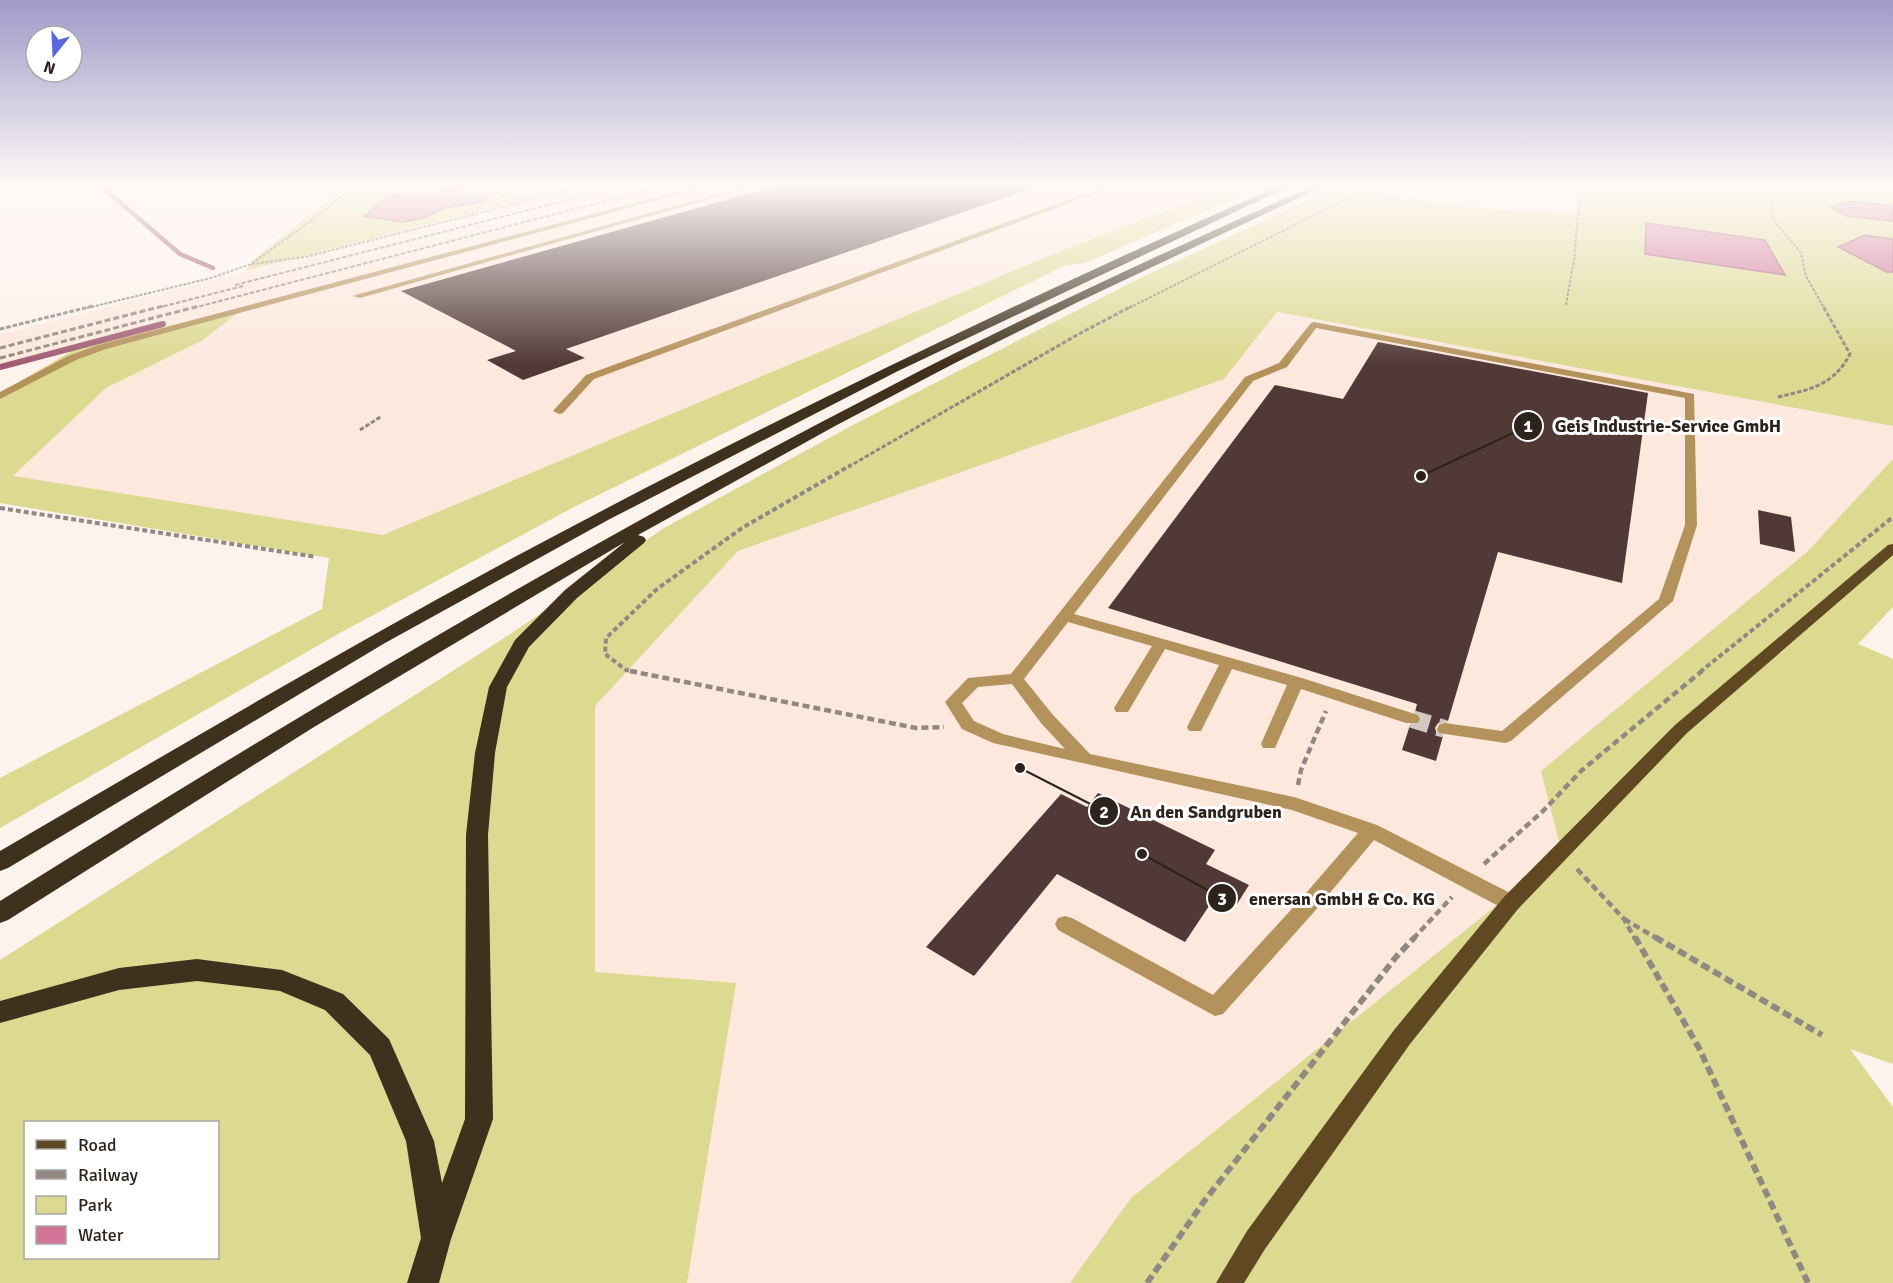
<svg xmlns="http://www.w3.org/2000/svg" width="1893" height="1283" font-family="Signika,sans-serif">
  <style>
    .built { fill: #fce8dd }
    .green { fill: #dcd991; fill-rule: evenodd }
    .water { fill: #d17498; stroke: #a05c73; stroke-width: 1.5 }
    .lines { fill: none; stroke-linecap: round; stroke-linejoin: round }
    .stream-far1 { stroke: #a05c73; stroke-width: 4.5 }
    .stream { stroke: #a05c73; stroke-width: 6 }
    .building { fill: #513937 }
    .minor-tunnel { stroke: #d3c9c3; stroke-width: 18; stroke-dasharray: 18 9; stroke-linecap: butt }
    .path-far4 { stroke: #928882; stroke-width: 2; stroke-dasharray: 3 1.5; stroke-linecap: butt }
    .path-far3 { stroke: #928882; stroke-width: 3; stroke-dasharray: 4.5 2; stroke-linecap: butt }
    .path-far2 { stroke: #928882; stroke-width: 4; stroke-dasharray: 5 3; stroke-linecap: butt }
    .path-far1 { stroke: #928882; stroke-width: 4.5; stroke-dasharray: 7 4; stroke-linecap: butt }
    .path { stroke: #928882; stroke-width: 6; stroke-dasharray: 9 4.5; stroke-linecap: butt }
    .minor { fill: #b4925b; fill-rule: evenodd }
    .major { fill: #604922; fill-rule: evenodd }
    .highway { fill: #3e311d; fill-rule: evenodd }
    .rail-far1 { stroke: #938983; stroke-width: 2; stroke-dasharray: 4.5 2; stroke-linecap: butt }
    .rail { stroke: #938983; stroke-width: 3; stroke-dasharray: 6 3; stroke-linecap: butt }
    .leader { fill: none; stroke: #2c231d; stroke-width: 2 }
    .callout-dot { fill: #2c231d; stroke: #fff; stroke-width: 2 }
    .mark-label { font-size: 18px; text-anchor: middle; font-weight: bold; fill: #fff }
    .callout-label { font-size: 18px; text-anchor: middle; font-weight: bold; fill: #2c231d; stroke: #fff; stroke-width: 6; stroke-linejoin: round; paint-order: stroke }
  </style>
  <rect width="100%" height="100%" fill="#fdf2ec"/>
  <path class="built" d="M581 185H1235L1065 249 383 535 12 476 106 388 203 340 243 308 0 368V335Z
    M1277 312 1893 426V459L1808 552 1542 771 1563 853 1131 1198 1070 1283H687L736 984 595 972V706L738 551 1224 379Z"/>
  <path class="green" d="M347 185H581L245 271 257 257Z
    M1235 185H1266L1085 263 1064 266 574 507 338 634 0 828V778L322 609 329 558 0 503V393L75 349 244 308 203 340 106 388 13 476 383 535 1065 249Z
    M1341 185H1376L1362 192 1477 208 1576 214 1591 188 1582 185H1893V426L1277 312 1224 379 738 551 595 706V972L736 983 687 1283H0V960L512 633 664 528 853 425 1138 279ZM26 1122H218V1258H26Z
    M1893 459V607L1858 644 1893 659V1064L1850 1049 1893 1107V1283H1070L1131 1198 1562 853 1541 771 1807 552Z"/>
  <path class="water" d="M448 190H456L464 198H485L484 202 445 208 424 218 403 222 364 216 388 196 396 194 428 196Z
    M1851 201 1893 206V221L1846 216 1831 207Z
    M1646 223 1765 240 1785 275 1645 254Z
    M1865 235 1893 239V272H1887L1838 247Z"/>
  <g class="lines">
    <path class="stream-far1" d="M100 185 180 254 213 268"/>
    <path class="stream" d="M0 367 163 324"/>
  </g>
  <path class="building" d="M779 185H1032L1033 188 566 349 585 358 523 380 487 360 516 351 401 291Z
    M1378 342 1648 393 1622 583 1498 552 1448 721 1438 723 1435 728 1437 734 1443 736 1436 761 1402 750 1410 725H1418L1422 720 1420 714 1415 712 1417 704 1108 608 1275 385 1343 399Z
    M1758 510 1791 517 1795 552 1760 544Z
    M1098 793 1215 850 1206 864 1249 885 1237 904 1217 894 1185 942 1057 874 974 976 926 947 1061 794 1087 807Z"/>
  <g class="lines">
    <path class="minor-tunnel" d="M1412 719 1445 729"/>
    <path class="path-far4" d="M457 185 526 200
      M1777 185 1770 207 1775 222 1801 253 1806 276 1824 308
      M252 264 305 257 578 188 593 189
      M1566 305 1574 260 1579 204 1596 185
      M87 308 211 278 251 264 315 218 355 185
      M1129 308 1374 185"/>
    <path class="path-far3" d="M0 329 93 306
      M1778 397C1811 389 1833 386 1850 354L1823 306
      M360 430 382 416
      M848 467 1077 335 1132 306"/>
    <path class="path-far2" d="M0 508 316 557
      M637 672 626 670 605 654 606 638 657 589 742 528 851 465
      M1700 672 1893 517"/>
    <path class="path-far1" d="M630 671 916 728 944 727
      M1298 785 1301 770 1326 711
      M1484 864 1543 811 1581 771 1702 671
      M1577 869 1624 919 1635 939
      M1624 919 1658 939
      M1413 939 1452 897"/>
    <path class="path" d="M1635 937 1699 1048 1808 1283
      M1655 937 1822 1035
      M1147 1283 1205 1200 1396 957 1415 937"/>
    <path class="minor" d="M703 185H714L106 349 76 360 0 399V392L68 356 98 345Z
      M749 185H760L360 298 352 296Z
      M1109 185H1119L594 379 563 413 559 414 553 411 586 375Z
      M1314 322 1694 394 1697 525 1673 601 1511 741 1505 743 1439 733 1437 729 1439 725 1445 723 1502 731 1659 599 1685 525V398L1316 328 1287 367 1253 381 1074 614 1302 678 1418 715 1420 719 1418 723H1406L1301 689 1275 748H1263L1261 744 1287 685 1232 669 1201 731H1189L1187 727 1219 665 1165 649 1128 712H1116L1114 708 1152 646 1068 622 1024 679 1053 715 1090 754 1294 797 1377 825 1518 897 1521 903 1518 909 1511 911 1504 909 1374 840 1314 912 1223 1014 1215 1016 1058 930 1055 924 1058 918 1065 916 1072 918 1213 995 1300 900 1358 833 1292 810 993 743 962 729 945 702 968 678 1011 674 1245 377 1279 363 1311 323ZM1012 684 1041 723 1065 749 1003 734 974 721 962 703 978 687Z"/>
    <path class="major" d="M1893 544V555L1687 733 1518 909 1410 1044 1265 1249 1244 1283H1216L1247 1231 1394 1030 1504 897 1675 725 1888 545Z"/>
    <path class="highway" d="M1281 185H1292L898 371 608 520 385 643 8 868 0 871V851C165 755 330 657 498 566 754 428 1016 302 1281 185Z
      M1315 185H1326L1078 302 955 363 835 426 638 535 644 537 646 540 644 543 577 598 529 647 507 687 495 753 488 835 493 1119 451 1239 439 1283H407L421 1238 406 1141 370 1055 325 1010 280 991 197 981 119 990 0 1023V1001L119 968 197 959 282 970 343 994 389 1039 434 1141 442 1183 465 1119 466 835 475 753 489 687 515 640 565 590 625 542 314 727 8 920 0 923V901C289 720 583 544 887 388 1027 315 1171 249 1315 185Z"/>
    <path class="rail-far1" d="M235 285 627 185
      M157 308 243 286
      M193 308 667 185"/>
    <path class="rail" d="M0 348 163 306
      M0 358 199 306"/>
  </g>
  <linearGradient id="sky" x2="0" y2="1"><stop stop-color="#9f9ac8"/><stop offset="0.51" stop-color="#fef9f6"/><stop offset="1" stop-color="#fef9f6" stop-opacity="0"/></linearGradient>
  <rect width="1893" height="364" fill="url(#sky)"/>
  <path class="leader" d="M1421 476L1528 426M1020 768L1104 811M1142 854L1222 898"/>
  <g class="callout-dot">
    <circle cx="1421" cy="476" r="6"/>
    <circle cx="1020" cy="768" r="6"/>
    <circle cx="1142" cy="854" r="6"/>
    <circle cx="1528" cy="426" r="15"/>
    <circle cx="1104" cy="811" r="15"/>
    <circle cx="1222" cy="898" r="15"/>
  </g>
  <g class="mark-label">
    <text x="1528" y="432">1</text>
    <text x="1104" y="818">2</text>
    <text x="1222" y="905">3</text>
  </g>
  <g class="callout-label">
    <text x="1668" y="432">Geis Industrie-Service GmbH</text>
    <text x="1206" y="818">An den Sandgruben</text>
    <text x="1342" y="905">enersan GmbH &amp; Co. KG</text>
  </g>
  <rect x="24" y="1121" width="195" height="138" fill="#ffffff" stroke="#aba7a5" stroke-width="1.5"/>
  <rect x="36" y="1140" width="30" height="9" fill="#604922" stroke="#aba7a5" stroke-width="1.5"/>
  <text x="78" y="1151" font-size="18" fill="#2c231d">Road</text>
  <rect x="36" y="1170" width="30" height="9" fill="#938983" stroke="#aba7a5" stroke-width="1.5"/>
  <text x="78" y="1181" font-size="18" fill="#2c231d">Railway</text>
  <rect x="36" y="1196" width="30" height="18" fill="#dcd991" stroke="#aba7a5" stroke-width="1.5"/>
  <text x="78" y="1211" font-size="18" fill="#2c231d">Park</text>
  <rect x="36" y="1226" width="30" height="18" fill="#d17498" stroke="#aba7a5" stroke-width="1.5"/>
  <text x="78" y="1241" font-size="18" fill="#2c231d">Water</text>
  <g transform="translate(54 54) rotate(198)"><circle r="28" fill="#ffffff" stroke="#aba7a5" stroke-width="1.5"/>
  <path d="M0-4.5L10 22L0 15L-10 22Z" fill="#5867de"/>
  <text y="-9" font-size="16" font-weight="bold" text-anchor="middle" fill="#2c231d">N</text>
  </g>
</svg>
